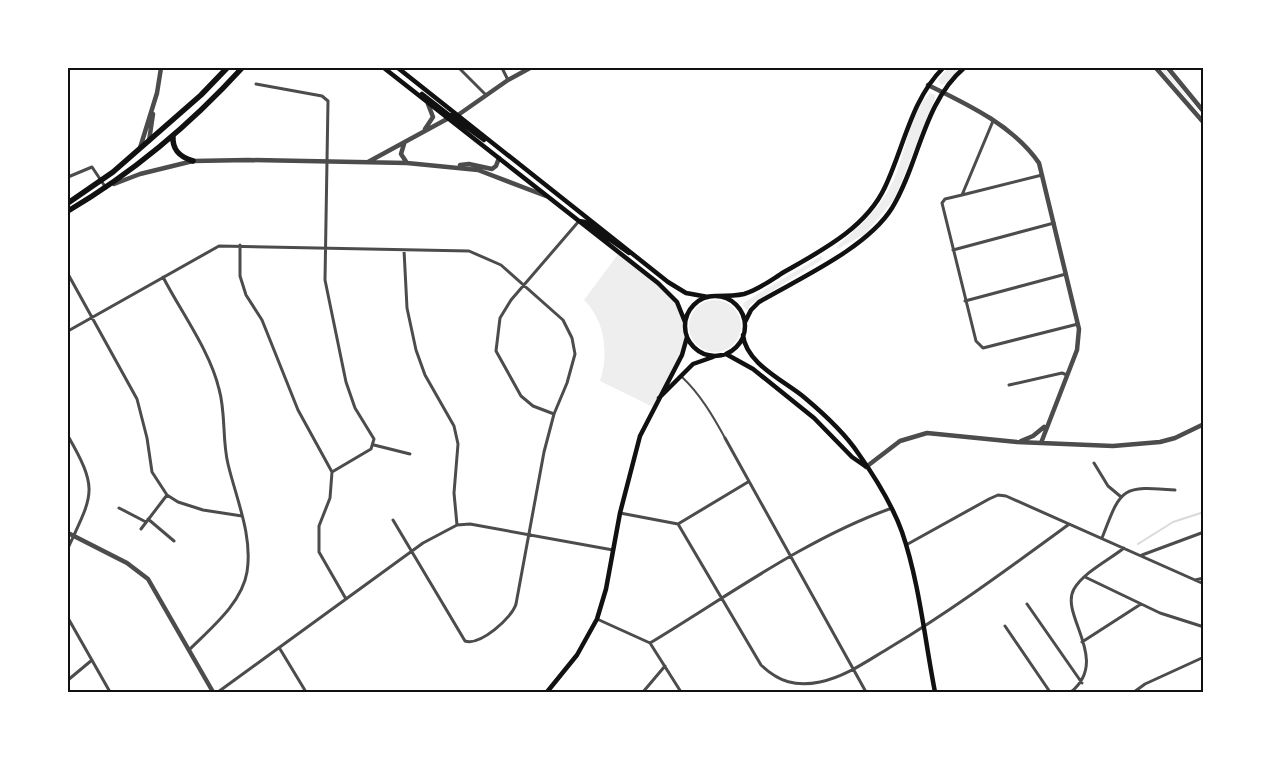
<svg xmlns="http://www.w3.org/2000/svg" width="1271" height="760" font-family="'IBM Plex Serif',serif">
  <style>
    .green { fill: #eee }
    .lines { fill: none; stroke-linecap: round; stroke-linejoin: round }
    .stream { stroke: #d9d9d9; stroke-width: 2 }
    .service { stroke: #4c4c4c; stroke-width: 2 }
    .minor { stroke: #4c4c4c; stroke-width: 3 }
    .tertiary { stroke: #4c4c4c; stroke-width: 4.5 }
    .secondary { stroke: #111; stroke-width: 4.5 }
    .trunk { stroke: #111; stroke-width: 5.5 }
    .neatline { fill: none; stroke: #111; stroke-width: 2 }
  </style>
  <rect width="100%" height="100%" fill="#fff"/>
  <path class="green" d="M948 68H961L948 83 941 85 938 80Z
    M1160 68H1164L1200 113Z
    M930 93 935 95V99L895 198 865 234 838 249 837 246C860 226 882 207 894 179 906 152 909 114 930 93Z
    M619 253C643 272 693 304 687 339 683 363 665 386 653 407L600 381C609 354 605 320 584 300Z
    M821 256 823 259 751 304 747 310 743 306V303Z
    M689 326a26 26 0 1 1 52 0a26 26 0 1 1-52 0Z"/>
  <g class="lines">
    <path class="stream" d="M1138 544 1173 522 1204 512"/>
    <path class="service" d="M682 377C700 394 713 416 725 438"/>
    <path class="minor" d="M459 68 486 95
      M502 68 508 80
      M256 84 322 96 328 101 325 280 346 382 355 408 374 439 371 449 332 472
      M993 121 962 195 945 199 942 203 976 341 983 348 1078 324
      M68 177 92 167 106 188
      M962 195 1042 175
      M240 245V276L246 295 262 320 298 410 332 472 330 498 319 526V552L346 599
      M404 250 407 308 416 350 425 375 454 426 458 444 454 493 457 525
      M953 250 1054 223
      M68 274 137 399 147 438 152 472 167 495 178 502 203 510 242 516
      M163 277C181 312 210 351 219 389 226 413 222 440 228 464 236 498 253 536 247 572 242 603 211 628 189 650
      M965 301 1066 274
      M68 331 219 246 469 251 501 265 563 320 572 338 575 354 567 383 554 414 544 452 516 604C512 618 480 646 465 641L393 520
      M1009 385 1062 373 1067 375
      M554 414 533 406 521 396 496 351 500 318 511 300 579 221
      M68 436C99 490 93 494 68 548
      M725 438 866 692
      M374 445 410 454
      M1094 463 1108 486 1120 496
      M119 508 146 522
      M620 513 678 524 748 482
      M148 519 174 541
      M678 524 761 665C779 682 796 687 820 682 845 677 867 661 889 648 951 611 1009 568 1068 525
      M141 529 167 495
      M1102 538C1121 489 1120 485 1175 490
      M906 545 989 499 998 495 1006 496 1204 584
      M1142 555 1204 532
      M1085 577 1160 613 1204 627
      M1195 580 1204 578
      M1027 604 1082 683
      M68 618 110 692
      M597 619 650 643 681 692
      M1005 626 1050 692
      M1082 642 1141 604
      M650 643C728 596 807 538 892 508
      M280 649 306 692
      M68 680 92 660
      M218 692 423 543 457 525 470 524 613 550
      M643 692 665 666
      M1071 692C1111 659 1059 615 1074 589 1084 572 1109 560 1124 548
      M1134 692 1145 684 1204 657"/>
    <path class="tertiary" d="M1156 68 1204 123
      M1168 68 1204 112
      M928 85C967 104 1014 126 1039 163L1079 329 1077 350 1041 443
      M458 115 508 80 530 68
      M425 129 433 117 428 104
      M149 141 153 114
      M404 144 401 154 407 163
      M140 148 157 93 161 68
      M368 162 447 119
      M460 165 469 164 492 169 496 166 499 158
      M114 184 140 174 193 161 248 160 407 163 478 170 546 196
      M1021 441 1033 436 1044 427
      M866 467 900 441 927 433 1017 442 1113 446 1160 442 1175 438 1204 424
      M68 533 127 563 148 579 213 692"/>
    <path class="secondary" d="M384 68 658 283 677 302 685 322
      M398 68 668 282 686 293 708 297
      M422 94 449 115 457 116
      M449 119 457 120 484 140
      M579 221 585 222 629 253
      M717 296C726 296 735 296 744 294 758 290 771 280 784 272 821 251 866 228 885 187 904 147 911 100 943 68
      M685 326a30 30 0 1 1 60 0a30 30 0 1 1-60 0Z
      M745 322 751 310 759 302C800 278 867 248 892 208 919 164 923 103 964 68
      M743 335C746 364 785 381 805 398 824 414 844 432 858 453 875 477 892 504 902 532 919 581 925 641 935 692
      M726 354 753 369 814 418 852 457 865 466
      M659 398 693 364 713 357
      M547 692 577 655 597 619 606 589 620 513 640 436 682 355 687 337"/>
    <path class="trunk" d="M173 136C172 150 180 157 193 161
      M68 203 113 172 201 95 227 68
      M68 211C134 172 190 125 242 68"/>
  </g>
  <rect width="1271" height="760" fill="none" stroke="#ffffff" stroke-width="138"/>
  <rect x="69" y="69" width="1133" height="622" class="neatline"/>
</svg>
